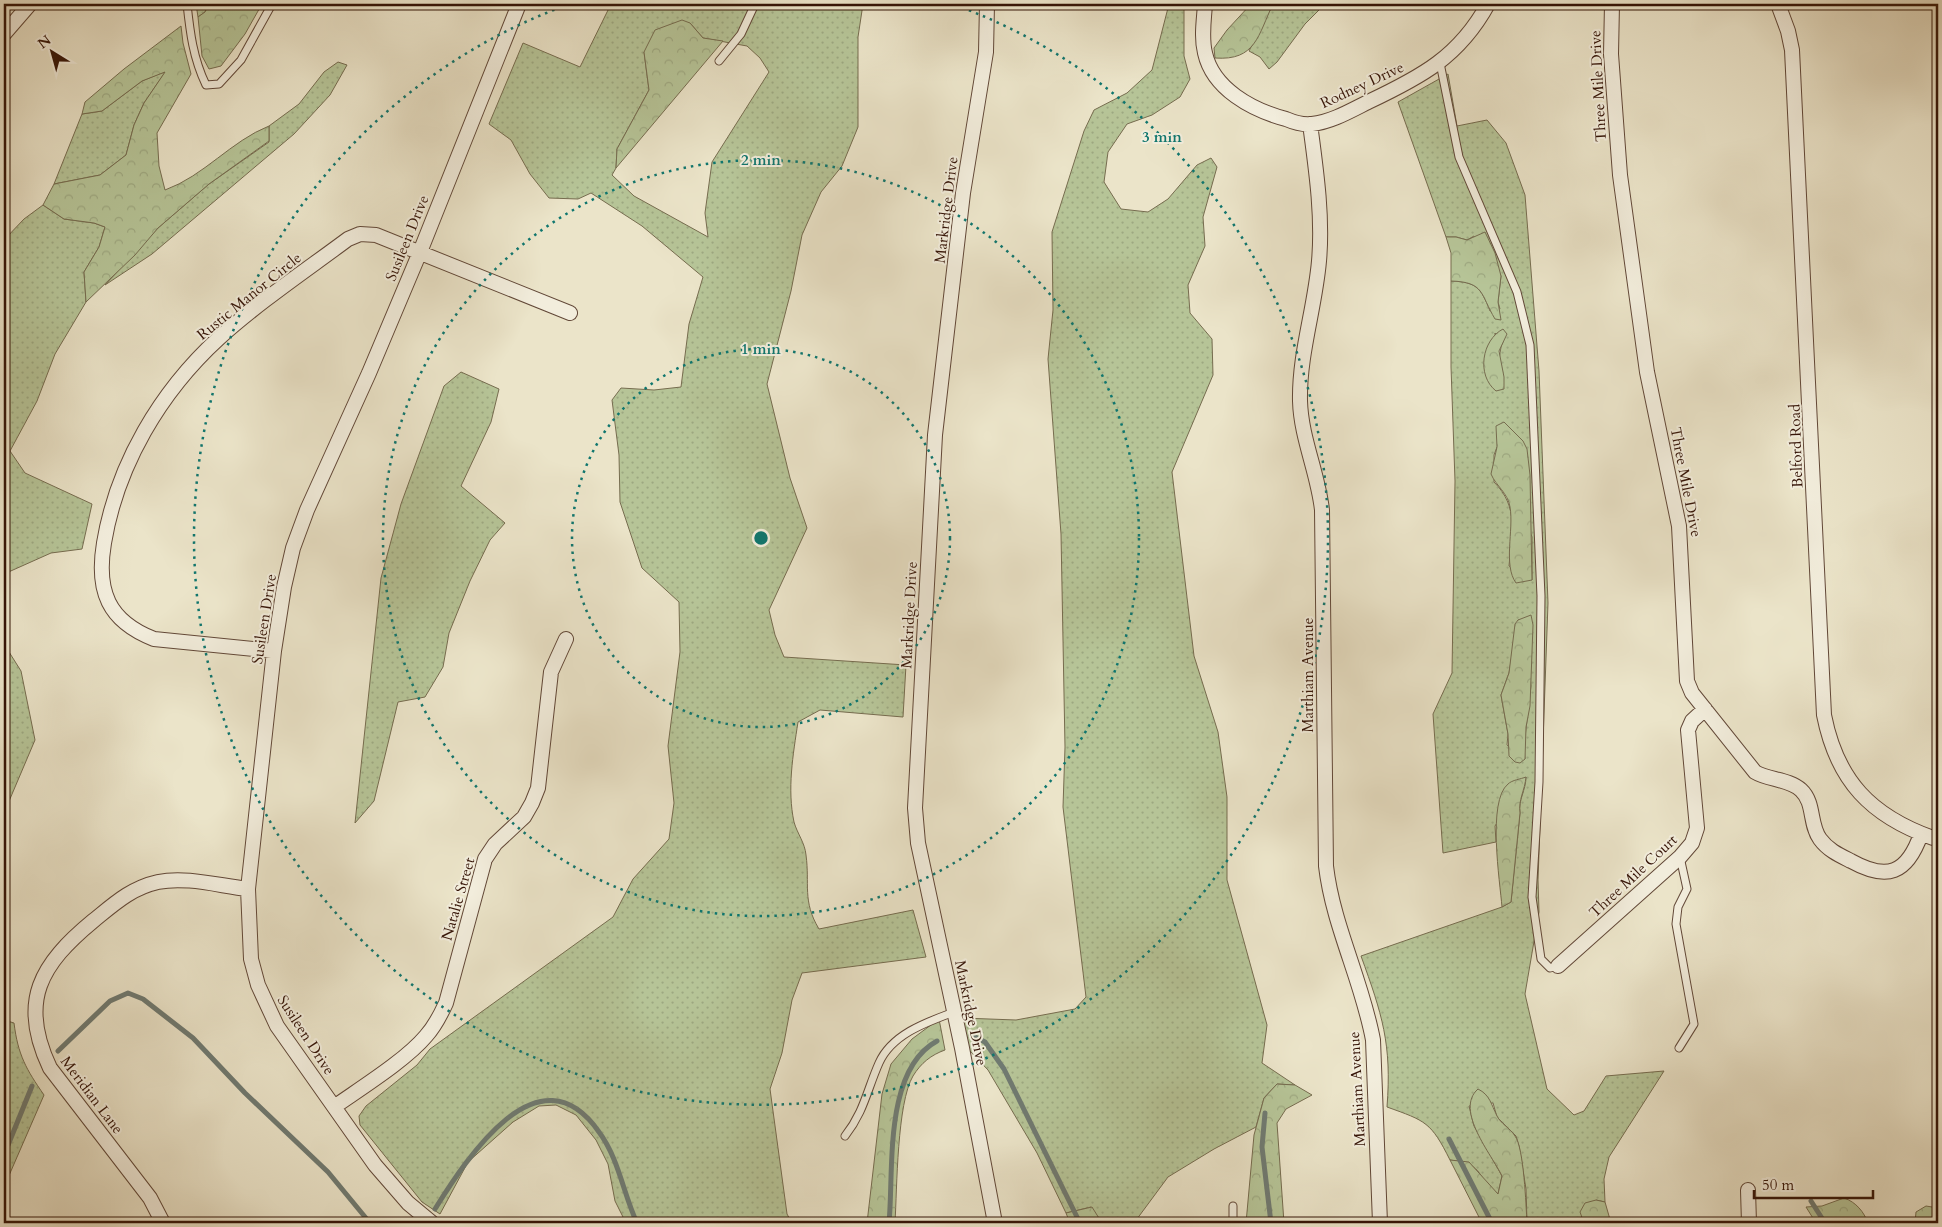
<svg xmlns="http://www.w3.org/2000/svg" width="1942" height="1227" font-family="Cardo,serif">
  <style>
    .grass { fill: url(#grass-dots); stroke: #766c4f; fill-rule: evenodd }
    .forest { fill: url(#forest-crowns); stroke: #766c4f }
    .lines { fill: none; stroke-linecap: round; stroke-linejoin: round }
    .stream { stroke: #707a71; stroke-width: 5 }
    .lane-casing { stroke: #624838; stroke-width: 9 }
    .street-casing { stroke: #624838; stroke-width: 16 }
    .lane { stroke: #f2eddc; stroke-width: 7 }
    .street { stroke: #f2eddc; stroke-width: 14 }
    .ring { fill: none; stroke: #0f766e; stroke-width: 2.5; stroke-dasharray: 2.5 5 }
    .labels { text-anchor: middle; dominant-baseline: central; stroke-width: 4; stroke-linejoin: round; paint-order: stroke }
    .street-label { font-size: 15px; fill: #351407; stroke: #f2eddc }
    .centre { fill: #0f766e; stroke: #f2eddc; stroke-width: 2.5 }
    .ring-label { font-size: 15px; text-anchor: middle; font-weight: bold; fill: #0f766e; stroke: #f2eddc; stroke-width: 4; stroke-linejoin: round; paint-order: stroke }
  </style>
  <defs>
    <pattern id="grass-dots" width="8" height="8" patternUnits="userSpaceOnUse" patternTransform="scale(1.25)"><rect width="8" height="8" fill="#b6c497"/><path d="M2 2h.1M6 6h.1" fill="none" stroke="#9da881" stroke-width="1.8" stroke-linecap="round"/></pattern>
    <pattern id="forest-crowns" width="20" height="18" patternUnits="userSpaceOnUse" patternTransform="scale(1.25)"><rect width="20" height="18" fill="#b6c497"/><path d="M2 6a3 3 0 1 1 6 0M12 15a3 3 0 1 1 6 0" fill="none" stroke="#9da881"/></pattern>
  </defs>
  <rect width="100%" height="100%" fill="#ebe4c9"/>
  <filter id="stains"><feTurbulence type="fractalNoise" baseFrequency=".004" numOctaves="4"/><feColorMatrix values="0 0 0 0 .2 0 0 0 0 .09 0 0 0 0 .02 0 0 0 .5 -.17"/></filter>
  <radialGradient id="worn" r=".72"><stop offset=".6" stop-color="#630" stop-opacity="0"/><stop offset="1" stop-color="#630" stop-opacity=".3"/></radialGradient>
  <path class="grass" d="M196 4H209L205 12 198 17Z
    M611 4H863L858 37V127L842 166 821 192 802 235 791 291 767 384 790 478 807 528 769 610 775 635 784 657 906 665 903 717 820 710 798 722C793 755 787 789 794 822 797 833 805 843 806 855 810 884 802 901 819 929L913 910 926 957 802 973 792 1000 782 1053 770 1089 787 1214 792 1223H626L615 1201 608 1164 596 1140 576 1115 556 1105 539 1106 513 1122 468 1162 440 1214 422 1202 360 1125 359 1116 366 1106 417 1065 430 1049 613 917 633 879 669 839 674 803 668 746 680 652 679 602 642 568 620 502 619 455 612 400 621 388 654 390 681 387 689 324 703 277 642 226 591 193 578 199 549 198 530 174 511 140 489 124 523 43 580 67ZM690 23 703 38 747 46 760 58 769 72 712 162 705 213 708 237 634 196 612 175 616 168 617 149 649 90 644 52Z
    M1169 4H1184V56L1190 79 1180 97 1152 115 1127 124 1108 152 1104 182 1121 209 1148 212 1168 199 1197 165 1211 158 1217 167 1203 217 1205 246 1188 285 1190 313 1212 339 1213 375 1172 472 1194 656 1218 732 1227 797V880L1267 1025 1262 1063 1295 1085 1277 1084 1264 1098 1256 1127 1214 1149 1168 1177 1134 1223H1102L1091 1207 1066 1213 1037 1153 988 1070 969 1050 962 1018 1016 1020 1075 1009 1086 997 1063 807 1065 747 1061 534 1048 359 1053 310 1052 232 1084 131 1094 110 1127 93 1152 70Z
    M1273 4H1325L1305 24 1277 62 1269 69 1260 57 1249 51Z
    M338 62 347 65 330 95 294 134 152 254 105 285 158 228 209 184 269 142V126L299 104 324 72Z
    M166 71 144 103 134 125 126 155 100 175 54 184 82 114 102 111 142 81Z
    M1448 74 1457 126 1487 120 1506 143 1525 195 1539 371 1548 603 1538 880 1539 912 1525 994 1547 1089 1574 1115 1584 1111 1606 1076 1664 1071 1609 1157 1604 1179 1605 1202 1596 1200 1583 1221 1584 1223H1527L1526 1189 1519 1146 1516 1136 1497 1117 1493 1103 1469 1106 1474 1126 1502 1176 1498 1194C1474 1178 1488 1165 1450 1160 1431 1122 1426 1121 1387 1107 1392 1044 1382 1014 1361 956L1502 907 1511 902 1520 813C1518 800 1526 790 1526 777L1495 826 1496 842 1443 853 1433 714 1452 673 1455 481 1451 367V281C1477 282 1481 288 1490 311L1500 309 1498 302 1501 276 1474 236 1467 240 1456 237H1446L1398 102ZM1495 333 1502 344C1499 351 1498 379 1496 391ZM1497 447 1532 537V580L1509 566C1512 533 1519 507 1494 482V455ZM1524 619 1531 686 1524 746 1525 759 1507 745 1508 734 1501 695 1509 673 1518 620Z
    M43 205 64 219 94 223 105 227 99 247 84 272 86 302 55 354 37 401 10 451 25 473 92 504 82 549 51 553 4 574V240L24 219Z
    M461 372 499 389 491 422 461 486 505 523 490 540 470 581 449 633 443 667 425 697 398 702 374 801 355 823 381 578 401 504 444 386Z
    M4 644 21 671 35 740 4 813Z
    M4 1020 14 1023C18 1055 26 1069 44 1095L4 1187Z"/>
  <path class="forest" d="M209 4H262L245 34 221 66 209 69 202 56 198 17 205 12Z
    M1251 4H1273C1258 35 1256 61 1215 58L1214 48 1227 30Z
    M682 20 690 23 703 38 723 41 616 168 617 149 649 90 644 52 655 30Z
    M181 26 183 43 191 74 157 133 159 166 165 190C204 176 231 141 269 126V141L209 184 158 228 135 255 86 302 84 272 99 247 105 227 94 223 64 219 43 205 54 184 100 175 126 155 134 125 144 103 165 72 142 81 102 111 82 114 85 102 124 69Z
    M1485 232 1495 253 1501 276 1498 302 1501 320 1495 319C1480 294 1485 282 1451 281V253L1446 237H1456L1467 240Z
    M1503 329 1507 334 1499 351 1504 377V389L1496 391C1476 375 1482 340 1503 329Z
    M1504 422 1523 441 1527 449 1530 475 1532 580 1516 583C1503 565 1514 530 1510 507 1508 493 1496 486 1491 474L1497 447 1496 426Z
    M1531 615 1533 625 1530 706 1526 727 1525 759 1520 763 1515 762 1509 756 1508 734 1501 695 1509 673 1515 624 1518 620Z
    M1526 777C1525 790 1518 800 1520 813L1511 902 1502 907C1500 882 1487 801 1508 784 1512 780 1521 779 1526 777Z
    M939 1019 945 1050C931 1055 921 1063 913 1076 897 1103 897 1188 895 1223H867L882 1094 891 1064 912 1039Z
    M1277 1084 1295 1085 1312 1095 1286 1109 1277 1123 1284 1223H1246L1254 1135 1264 1098Z
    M1478 1089C1490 1095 1491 1104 1497 1116 1501 1124 1510 1128 1515 1136 1524 1148 1526 1206 1527 1223H1482L1450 1160 1469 1162 1498 1194 1502 1176C1492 1155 1454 1110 1478 1089Z
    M1844 1198C1856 1202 1864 1212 1868 1223H1816L1806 1207 1822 1206Z
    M1596 1200 1605 1202 1611 1223H1584L1580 1212 1585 1203Z
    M1926 1206 1938 1208V1223H1915L1916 1212Z
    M1092 1207 1102 1223H1070L1066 1213Z"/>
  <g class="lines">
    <path class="stream" d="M971 1035 985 1042 1004 1069 1080 1223
      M58 1051 110 1001 128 993 143 999 193 1038 245 1093 328 1172 370 1223
      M1265 1113 1262 1147 1271 1223
      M1449 1139 1492 1223
      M4 1155 32 1086
      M1811 1201 1825 1223
      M435 1209C467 1158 539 1046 599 1132 619 1159 623 1193 637 1223
      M889 1223C894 1171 883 1070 937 1041"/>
    <g class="lane-casing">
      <path id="lane" d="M187 4C190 32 193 58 206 85L219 84 241 60 272 4
        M719 61 741 34 755 4
        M1440 63 1459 157 1517 292 1530 345 1541 596 1539 782 1532 897 1541 959 1550 968 1558 966
        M1679 1048 1694 1024 1676 924 1678 907 1687 889 1680 857
        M845 1136C864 1112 867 1090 879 1063 892 1034 927 1022 954 1012
        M1233 1223V1206"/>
    </g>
    <g class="street-casing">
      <path id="street" d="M987 4 986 52 963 193 935 435 915 808 918 843 962 1048 995 1223
        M1205 4C1204 20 1201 37 1205 53 1213 89 1252 110 1286 119 1293 122 1304 125 1312 124 1331 122 1350 111 1368 102 1421 77 1459 57 1488 4
        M1612 4 1611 54 1620 175 1647 372 1679 526 1687 681 1692 693 1755 772C1768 780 1789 779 1801 790 1815 803 1809 824 1820 839 1828 850 1839 855 1851 861 1887 881 1907 874 1921 834
        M1778 4 1788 31 1792 50 1824 715C1837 781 1871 816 1933 838
        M4 34 30 4
        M1310 124C1316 169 1323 216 1319 261 1315 308 1299 354 1300 401 1301 438 1318 473 1322 510L1326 866C1333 926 1362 980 1373 1040L1380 1223
        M274 651 154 639C108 621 96 591 104 543 117 465 160 392 219 338 259 302 305 271 348 239L360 234 376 235 570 313
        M1558 966 1680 857 1692 843 1697 828 1688 730 1692 721 1705 709
        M334 1107C361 1088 406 1060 426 1036 435 1026 441 1014 446 1003L485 859 495 844 524 817 532 803 538 788 551 672 566 639
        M1748 1190 1749 1223
        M163 1223 150 1198 50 1068C18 1001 41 964 93 921 114 904 131 888 158 882 186 876 220 886 248 889
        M432 1223 408 1203 375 1165 277 1026 258 985 251 959 248 889 274 651 284 587 293 548 307 510 369 373 420 252 519 4"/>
    </g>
    <use href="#lane" class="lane"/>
    <use href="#street" class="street"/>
  </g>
  <g class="ring">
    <circle cx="761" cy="538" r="189"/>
    <circle cx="761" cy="538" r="378"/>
    <path d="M955 5A567 567 0 1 1 567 5"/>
  </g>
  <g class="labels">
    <g class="street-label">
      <text transform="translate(1362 85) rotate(-25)">Rodney Drive</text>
      <text transform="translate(1598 86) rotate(-93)">Three Mile Drive</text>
      <text transform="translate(946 210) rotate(-83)">Markridge Drive</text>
      <text transform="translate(407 238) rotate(-68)">Susileen Drive</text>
      <text transform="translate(249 296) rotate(-39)">Rustic Manor Circle</text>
      <text transform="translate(1796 446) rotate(-92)">Belford Road</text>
      <text transform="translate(1686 482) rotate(79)">Three Mile Drive</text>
      <text transform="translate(909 615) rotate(-87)">Markridge Drive</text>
      <text transform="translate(264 619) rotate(-81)">Susileen Drive</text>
      <text transform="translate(1308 675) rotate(-90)">Marthiam Avenue</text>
      <text transform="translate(1633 876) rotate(-43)">Three Mile Court</text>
      <text transform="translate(458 899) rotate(-74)">Natalie Street</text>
      <text transform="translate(971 1013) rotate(78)">Markridge Drive</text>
      <text transform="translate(306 1035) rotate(57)">Susileen Drive</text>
      <text transform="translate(1357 1089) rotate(-93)">Marthiam Avenue</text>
      <text transform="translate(92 1095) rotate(53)">Meridian Lane</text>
    </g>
  </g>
  <circle cx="761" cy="538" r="8" class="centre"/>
  <g class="ring-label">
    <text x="1162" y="142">3 min</text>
    <text x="761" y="165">2 min</text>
    <text x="761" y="354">1 min</text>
  </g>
  <rect width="1942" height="1227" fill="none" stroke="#ebe4c9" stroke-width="20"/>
  <rect x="5" y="5" width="1932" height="1217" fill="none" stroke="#351407" stroke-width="2.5"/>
  <rect x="10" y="10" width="1922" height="1207" fill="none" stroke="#351407"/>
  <g transform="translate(52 52) rotate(323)" stroke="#f2eddc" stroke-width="4" paint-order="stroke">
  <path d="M0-4L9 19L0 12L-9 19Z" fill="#351407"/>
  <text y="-8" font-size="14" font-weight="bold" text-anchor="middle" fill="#351407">N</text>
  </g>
  <path d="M1754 1190v8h119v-8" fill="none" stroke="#351407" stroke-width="2.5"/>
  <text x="1762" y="1190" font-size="15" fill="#351407" stroke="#f2eddc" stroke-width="4" paint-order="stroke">50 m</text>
  <rect width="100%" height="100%" filter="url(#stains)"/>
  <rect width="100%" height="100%" fill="url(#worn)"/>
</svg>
